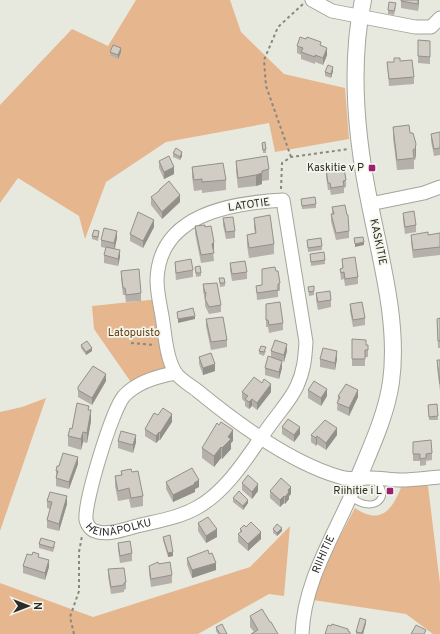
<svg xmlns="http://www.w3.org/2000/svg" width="440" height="634" font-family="Overpass,sans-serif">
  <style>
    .green { fill: #e6b68e }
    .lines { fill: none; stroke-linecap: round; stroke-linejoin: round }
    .service-casing { stroke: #a4a59b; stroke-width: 8 }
    .minor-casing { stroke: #a4a59b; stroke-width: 15 }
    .tertiary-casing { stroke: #a4a59b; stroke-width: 18 }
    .path { stroke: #878981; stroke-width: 2; stroke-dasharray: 3 3; stroke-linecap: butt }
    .service { stroke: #fff; stroke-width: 6 }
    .minor { stroke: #fff; stroke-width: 13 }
    .tertiary { stroke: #fff; stroke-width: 16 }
    .wall { fill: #b5b0a9 }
    .shaded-wall { fill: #939089 }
    .building { fill: #d2cdc4; stroke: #939089 }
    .poi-dot { fill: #9d1e72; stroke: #f5f6eb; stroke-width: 1.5 }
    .labels { text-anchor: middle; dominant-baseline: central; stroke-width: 3.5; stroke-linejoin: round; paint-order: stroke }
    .poi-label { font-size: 11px; fill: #2b2c28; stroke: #f5f6eb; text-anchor: end }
    .street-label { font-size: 11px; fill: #2b2c28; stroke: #f5f6eb }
    .park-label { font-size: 11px; fill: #603a14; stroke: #f5f6eb }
  </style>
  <rect width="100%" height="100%" fill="#e7e9de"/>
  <path class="green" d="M136 0H230L241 32 284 74 345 88 349 139 275 152 269 123 166 142 106 182 85 239 79 216 18 178 0 203V105L72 29 108 46Z
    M159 299 176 373 135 388 94 329 92 306Z
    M46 398 0 531V412L22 407Z
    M402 485 428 486 440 584V634H433L406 614 313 600 323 568 355 508C381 526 393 509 402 485Z
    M290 526 284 596 269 594 198 634H0V583L93 617 250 567Z"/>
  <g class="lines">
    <g class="service-casing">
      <path id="service" d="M351 497C355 500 360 503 365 504 381 507 389 492 375 481"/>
    </g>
    <g class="minor-casing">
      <g id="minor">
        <path d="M312 0 332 11 415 27H431L440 18"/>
        <path d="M370 204 424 193 440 187"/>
        <path id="s1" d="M176 373C158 376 136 383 124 396 112 410 84 502 86 520 87 525 91 530 95 531 107 536 125 529 137 526 157 521 179 518 198 507 230 489 251 450 273 421 281 410 291 399 297 386 304 371 305 358 306 342L283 200C231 203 159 214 157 280 157 292 160 305 162 316 165 334 166 357 175 372 180 380 192 386 199 392 238 424 291 463 340 477 350 480 361 478 370 478 381 478 391 480 401 480 414 480 427 478 440 477"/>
        <path id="s2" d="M302 634C304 578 338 530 358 479"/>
      </g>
    </g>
    <g class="tertiary-casing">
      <path id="tertiary" d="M358 479C371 447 386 416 391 382 399 324 381 261 370 205 356 138 349 67 363 0"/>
    </g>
    <path class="path" d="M291 157 266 86 264 60 278 27 303 4
      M281 189 282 163 291 157 349 149
      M131 343 155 345
      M74 634 70 617 79 591V552L82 536"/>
    <use href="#service" class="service"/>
    <use href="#minor" class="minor"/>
    <use href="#tertiary" class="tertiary"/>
  </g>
  <path class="wall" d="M401 0H419L418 11 401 8Z
    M396 7 394 15 388 14V10Z
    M418 40 430 41V64L418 63Z
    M321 45 327 55 323 65 315 62V64L301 59V55L297 53V46Z
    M110 52H121L118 59 110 55Z
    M394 58 400 61 414 77V84L389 86 387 62H394Z
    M333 71 331 78 325 76V72Z
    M393 127 410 133H413L416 154 415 160H414V169L397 170 393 138Z
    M440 132V155L434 156 431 141V134Z
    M262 143 266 149V153H263Z
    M173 153 182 156 180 160 173 157Z
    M159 161 174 174 164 179 159 168Z
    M236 161 269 169V180L262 181V184L256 186 238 188 236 171Z
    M328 166 341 168 346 180V187L344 188V193L331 195 330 190H328L326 176V169L328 168Z
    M192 167 226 180V190L202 193V190L194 191 192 177Z
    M151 197 180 202 162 219 151 205Z
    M301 199 316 204V208L302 209Z
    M332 207 349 231V238L336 240 331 221V214H332Z
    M403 213 416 225V232L405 234 403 220Z
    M223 218 235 231V238L226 239 223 225Z
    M254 218 274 244V254L249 258 247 245V235L255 233 254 228Z
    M195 226 205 227 214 249 213 250 214 261 201 263 195 233Z
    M154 227 143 248 130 241V234Z
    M440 233V255L413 258 411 242V235H428Z
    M99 235 98 241 92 239V236Z
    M117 238 115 249 120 257 118 266 104 263V255L106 248 101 247V240Z
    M307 240 322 246V250L308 252Z
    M310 254 325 260V264L311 266Z
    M342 259 358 277V284L345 286 344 279 341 280 340 269 342 268Z
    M175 262 193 270V277L176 280 175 269Z
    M230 263 247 272V279L232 281 230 270Z
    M195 267 201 273V276L196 277Z
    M121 271 141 293V301L126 302 125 295H123L121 278Z
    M276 271 280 283V291H278V297L257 300 256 286 262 285Z
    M219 278 225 283V286L220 287Z
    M203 284 221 305V312L209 314 205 306V300L203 291Z
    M308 287 314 291V295L309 296Z
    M316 293 331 300V307L318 310 316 300Z
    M266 304 283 323V330L269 333 268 327H266Z
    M350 304 365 318V325L353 327 350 311Z
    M440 318V348H438L437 319Z
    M206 319 227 340V347L211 350 206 326Z
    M352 339 366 345H368V357H365V366H352Z
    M81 345 92 351 86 355 81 348Z
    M259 351H266L264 356 259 354Z
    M271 351H287L284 362 282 361V368L279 379 265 375V368L271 357Z
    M199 357 215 371 203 375 199 364Z
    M320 359H337L335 370 320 367Z
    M437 360H440V391L437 367Z
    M106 381 92 405 78 397V387Z
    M308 390 327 396 321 406 308 398Z
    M242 392H271L257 410 252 406 249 409 245 406V402L242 399Z
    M338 396 358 397 349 416 337 410Z
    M437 404 438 420H429L428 405Z
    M89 410 91 421 87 443 83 442 81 450 68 446V436L72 429Z
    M172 422 160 440H159L156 443 145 436V429Z
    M282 427 300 434 294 442 282 434Z
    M311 435H337L326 450 317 444 316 446 311 442Z
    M118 441 136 442 133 453 118 448Z
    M233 441 231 443V449L222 459 221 458 214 467 202 458V448Z
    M413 442 432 453V460L426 461V465L420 466V461H413Z
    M78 464 69 489 56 486V471L59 466Z
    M121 471 132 472 143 496V506L131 508 129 499 118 501 115 486V476L121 475Z
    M166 482 199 487 195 489V492L173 502 166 489Z
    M242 483 258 491 252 499 242 490Z
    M270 491 291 494 289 496V499L285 504 284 503 280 507 270 498Z
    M233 498 248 503 243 510 233 502Z
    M47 501 67 504 59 531 47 528V520L50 509 47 508Z
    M198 523 217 537 206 543 198 531Z
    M246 527 261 539 248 551 238 542V534L240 533V529Z
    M273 529 282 531 277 536 273 533Z
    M163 537 173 556 168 557 163 540Z
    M118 543 132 553V561L120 563 118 550Z
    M39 544 55 546 53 552 39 548Z
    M39 557 49 567 45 580 23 573V566Z
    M187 558 216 570 192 578 187 565Z
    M159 564 172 575V583L151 587 149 573V566Z
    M108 569 126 582V589L124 590V592L111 594 108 576Z
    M250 616 270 622 254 632 250 627Z
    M366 623 363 634H356V632Z
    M216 627 227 634H218L216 631Z"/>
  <path class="shaded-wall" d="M418 0H419L418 11Z
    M121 48V52L118 59V55Z
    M327 48V55L323 65V58Z
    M333 67V71L331 78V74Z
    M416 144V154L415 160V149Z
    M182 152V156L180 160V157Z
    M174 167V174L164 179V172Z
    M262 173V184L256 186V175Z
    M180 195V202L162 219V212Z
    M154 220V227L143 248V241Z
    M117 231V238L114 250V243Z
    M214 242V249L212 251V244Z
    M364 242V245L355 247V244Z
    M120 250V257L118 266V259Z
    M195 316V319L178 323V319Z
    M287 344V351L284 362V355Z
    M92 348V351L86 355V352Z
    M337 351V359L335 370V363Z
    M282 361V368L279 379V372Z
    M215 364V371L203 375V368Z
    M106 374V381L92 405V398Z
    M271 384V392L257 410V403Z
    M327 389V396L321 406V398Z
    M358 390V397L349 416V408Z
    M252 399V406L249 409V402Z
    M91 410V421L87 443V433Z
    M172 414V422L160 440V433Z
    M300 427V434L294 442V435Z
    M337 428V435L326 450V443Z
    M233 430V441L231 443V449L222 459V448L228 437Z
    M83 432V442L81 450V439Z
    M159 432V440L156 443V436Z
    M136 435V442L133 453V445Z
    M317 436V444L316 446V438Z
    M221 447V458L214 467V456Z
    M78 457V464L69 489V482Z
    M199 480V487L195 489V492L173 502V495Z
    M258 484V491L252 499V492Z
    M291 487V494L289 496V499L285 504V497L288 490Z
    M67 496V504L59 531V524Z
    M284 496V503L280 507V500Z
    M248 500V503L243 510V506Z
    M282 528V531L277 536V533Z
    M217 529V537L206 543V536Z
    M261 532V539L248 551V544Z
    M173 552V556L168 557V553Z
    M49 560V567L45 580V573Z
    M216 563V570L192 578V570Z
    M366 620V623L363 634H362Z"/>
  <path class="building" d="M401 0H418V4L401 1Z
    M389 2 396 3 394 11 388 10Z
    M300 37 306 39 307 37 321 42 320 45 327 48 323 58 315 55V57L301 52 303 48 297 46Z
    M418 40 430 41V57L418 56Z
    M113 45 121 48 118 55 110 52Z
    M394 58H400V61L412 60 414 77 389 79 387 62H394Z
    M328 65 333 67 331 74 325 72Z
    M409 125 410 133H413L416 144 415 149 413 150 414 158 397 160 393 127Z
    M440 132V148L434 149 431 134Z
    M265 142 266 149 263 150 262 143Z
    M176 148 182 152 180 157 173 153Z
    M169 156 174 167 164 172 159 161Z
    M267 156 269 169 262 171V173L256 175 238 178 236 161Z
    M223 163 226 180 202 182V179L194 180 192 167Z
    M341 164V168H344L346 180 343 181 344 186 331 188 330 183H328L326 169 328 168V166Z
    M169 181 180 195 162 212 151 197 159 191 160 189Z
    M315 197 316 204 302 206 301 199Z
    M345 205 347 215H348L349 231 336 233 331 214H334L332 207Z
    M414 211 416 225 405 227 403 213Z
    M138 212 154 220 143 241 130 234Z
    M270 215 274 244 249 248 247 235 256 233 254 218Z
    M233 217 235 231 226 232 223 218Z
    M205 225V227L211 226 214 242 212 244 214 253 201 255 195 226Z
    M104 228 117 231 114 243 101 240Z
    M94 230 99 231 98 237 92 236Z
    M428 232V235L440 233V247L413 250 411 235Z
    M363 237 364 242 355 244 354 238Z
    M321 238 322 246 308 248 307 240Z
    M106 247 120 250 118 259 104 255Z
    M324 252 325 260 311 262 310 254Z
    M355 257 358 277 345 279 344 272 341 273 340 269 343 268 342 259Z
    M191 259 193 270 176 273 175 262Z
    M245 261 247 272 232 274 230 263Z
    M200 266 201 273H196L195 267Z
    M275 267 276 271H278L280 283 278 284V290L257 293 256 286 262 285V269Z
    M139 269 141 293 126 295 125 288H123L121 271Z
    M219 278H224L225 283H220Z
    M217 283 221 305 209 307 205 299 206 292 205 293 203 284Z
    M314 286V291L309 292 308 287Z
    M330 291 331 300 318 302 316 293Z
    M280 302 283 323 269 325 268 320H266V304Z
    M362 302 365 318 353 320 350 304Z
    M193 308 195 316 178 319 177 312Z
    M223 317 227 340 211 342 206 319Z
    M440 318V341H438L437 319Z
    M352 339 366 340V345H368V350H365V359H352Z
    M275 340 287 344 284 355 271 351Z
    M87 341 92 348 86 352 81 345Z
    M261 346 266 347 264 352 259 351Z
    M323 348 337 351 335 363 320 359Z
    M211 353 215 364 203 368 199 357Z
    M268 356 282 361 279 372 265 368Z
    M437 360H440V384Z
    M93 366 106 374 92 398 78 390V387Z
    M254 377 262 383 264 379 271 384 257 403 252 399 249 402 245 399 248 396 242 392Z
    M314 381 327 389 321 398 308 390Z
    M346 384 358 390 349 408 337 403 340 397 338 396Z
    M77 403 89 406 88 410H91L87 433 83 432 81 439 68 436 70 428 72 429Z
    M437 404 438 416 429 417 428 405Z
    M163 408 172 414 160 433 159 432 156 436 145 429 154 413 158 415Z
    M288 419 300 427 294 435 282 427Z
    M325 420 337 428 326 443 317 436 316 438 311 435Z
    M221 422 233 430 228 437 231 439 222 448 221 447 214 456 202 448 217 423 219 425Z
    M121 431 136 435 133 445 118 441Z
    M431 440 432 453 426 454V458L420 459V454H413V442Z
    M63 453 78 457 69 482 56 478 58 471H56L57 466H59Z
    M192 468 199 480 194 483 195 484 173 495 166 482Z
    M131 469 132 472 138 471 143 496 131 498 129 488 118 491 115 476 122 475 121 471Z
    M248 475 258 484 252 492 242 483Z
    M281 478 291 487 288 490 289 492 285 497 284 496 280 500 270 491Z
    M239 491 248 500 243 506 233 498Z
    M50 492 67 496 59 524 47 520 52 502 47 501Z
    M208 517 217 529 206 536 198 523Z
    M251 522 261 532 248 544 238 534 242 531 240 529 244 525 246 527Z
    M277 524 282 528 277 533 273 529Z
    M170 535 173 552 168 553 163 537Z
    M41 538 55 542 53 548 39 544Z
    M130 541 132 553 120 556 118 543Z
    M208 550 209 554 212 553 216 563 192 570 187 558Z
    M33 552 39 554 38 557 49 560 45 573 23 566 27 554 32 555Z
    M158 562 159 564 170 562 172 575 151 579 149 566Z
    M124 568 126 582 124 583V585L111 587 108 569Z
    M262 609 270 622H271L278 634H251L258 630 250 616Z
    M360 618 366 620 362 633 356 632Z
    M222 624 227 634H220L216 627Z
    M332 624 348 629V631L350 632V634H325L328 625 331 626Z
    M416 625 426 630 424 634H411Z"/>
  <g class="poi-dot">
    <rect x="368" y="164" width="8" height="8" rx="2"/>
    <rect x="386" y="487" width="8" height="8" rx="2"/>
  </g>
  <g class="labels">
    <g class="poi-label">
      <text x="364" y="168">Kaskitie v P</text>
      <text x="382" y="491">Riihitie i L</text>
    </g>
    <g class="street-label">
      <text transform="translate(249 205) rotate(-8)">LATOTIE</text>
      <text transform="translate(378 242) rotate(78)">KASKITIE</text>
      <text stroke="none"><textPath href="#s1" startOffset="227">HEINÄPOLKU</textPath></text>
      <text stroke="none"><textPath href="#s2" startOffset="83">RIIHITIE</textPath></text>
    </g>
    <g class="park-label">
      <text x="134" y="333">Latopuisto</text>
    </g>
  </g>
  <g transform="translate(28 606) rotate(90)" stroke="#f5f6eb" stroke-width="3" paint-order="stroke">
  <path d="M0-3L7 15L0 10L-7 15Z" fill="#2b2c28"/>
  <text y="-6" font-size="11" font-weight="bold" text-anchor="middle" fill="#2b2c28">N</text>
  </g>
</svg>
